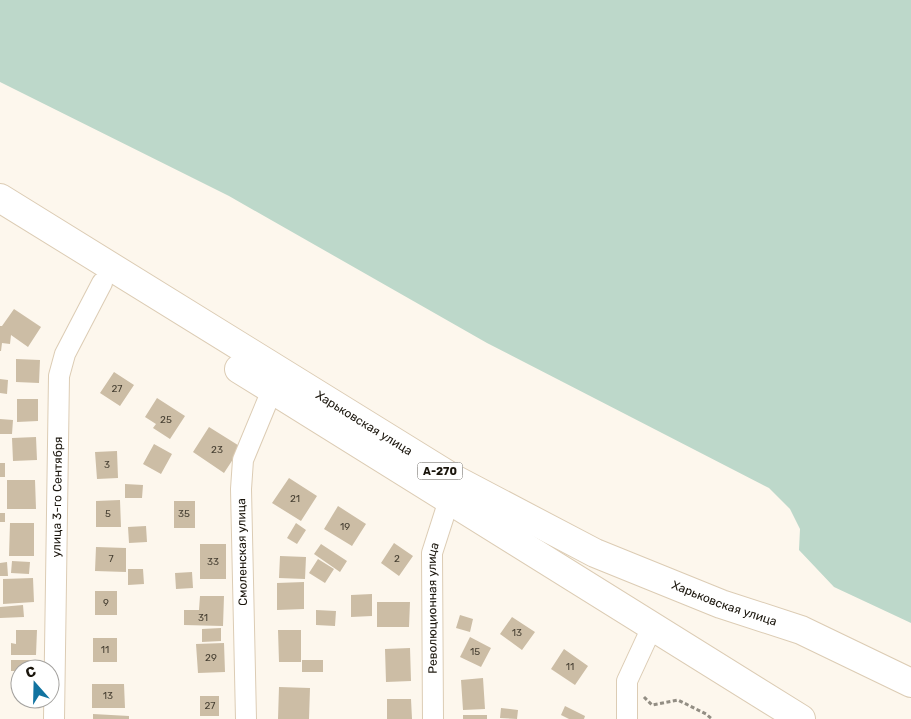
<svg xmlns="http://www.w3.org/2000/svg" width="911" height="719" font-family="Rubik,sans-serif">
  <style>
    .green { fill: #bdd8ca }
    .building { fill: #ccbda5 }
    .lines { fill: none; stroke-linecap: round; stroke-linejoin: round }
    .minor-casing { stroke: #dcccb4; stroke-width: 22 }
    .trunk-casing { stroke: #dcccb4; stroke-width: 30 }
    .path { stroke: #938e84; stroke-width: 3; stroke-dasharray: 4 2.5; stroke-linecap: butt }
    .minor { stroke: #fff; stroke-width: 20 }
    .trunk { stroke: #fff; stroke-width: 28 }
    .labels { text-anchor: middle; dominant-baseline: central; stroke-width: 4.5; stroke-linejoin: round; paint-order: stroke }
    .number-label { font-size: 10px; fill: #463f32 }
    .shield { fill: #fff; stroke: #5f5b55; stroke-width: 1 }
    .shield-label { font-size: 11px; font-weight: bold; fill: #1a150c }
    .street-label { font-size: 12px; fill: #1a150c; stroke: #fff }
  </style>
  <rect width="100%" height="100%" fill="#fdf7ed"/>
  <path class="green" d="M0 0H911V623L834 587 799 550 800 529 790 509 769 488 487 343 229 196 0 82Z"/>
  <path class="building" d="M14 309 41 327 28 347 11 335 10 344 2 343 1 351H0V326H2Z
    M16 359 40 360 39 383 16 382Z
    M114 372 134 385 120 406 100 393Z
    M0 379 8 380 7 394 0 393Z
    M157 398 185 416 170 439 153 428 156 424 145 417Z
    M17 399H38V421L17 422Z
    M0 419 13 420 12 434H0Z
    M209 427 241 447 224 473 193 452Z
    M36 437 37 460 13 461 12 438Z
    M154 444 172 454 161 474 143 464Z
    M117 451 118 478 97 479 95 452Z
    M0 463H5V477H0Z
    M289 478 317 496 301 521 272 503Z
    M7 480H35L36 509H7Z
    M125 484 143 485 142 498H125Z
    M120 500 121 527H96V501Z
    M174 501H195V528H174Z
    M338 506 366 524 352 546 324 529Z
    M0 513H5V522H0Z
    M10 523H34V556H9Z
    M296 523 306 530 297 544 287 538Z
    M146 526 147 542 129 543 128 527Z
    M394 543 413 556 399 576 381 563Z
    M200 544H226V579H200Z
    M321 544 347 561 340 572 314 554Z
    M96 547 126 548V572L95 571Z
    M280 556 306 557 305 579 279 578Z
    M318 559 334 569 325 583 309 573Z
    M12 561 30 562 29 574 11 573Z
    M7 562 8 576H0V563Z
    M128 569H143L144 584 128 585Z
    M192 572 193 588 176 589 175 573Z
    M33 578 34 602 3 604V579Z
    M304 582V609L277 610V583Z
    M95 591H117V615H95Z
    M372 594V616L351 617V595Z
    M200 596H224L223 626 184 625V610H199Z
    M377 602H410L409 627H377Z
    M23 605 24 617 0 618V607Z
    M316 610 336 611 335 626 316 625Z
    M460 615 473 619 470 632 456 628Z
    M512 617 535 632 522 650 500 634Z
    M221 628V641L202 642V629Z
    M16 630H37L36 655H11V643L16 644Z
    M278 630H301V662H279Z
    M470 637 491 648 481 667 460 657Z
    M93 638H117V662H93Z
    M224 643 225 672 198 673 196 644Z
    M410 648 411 681 386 682 385 649Z
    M564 649 588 666 575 685 551 669Z
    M11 660H35V669H20V671H11Z
    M302 660H323V672H302Z
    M483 678 485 709 463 710 461 680Z
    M92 684H124L125 708H92Z
    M279 687 310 688 309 719H278Z
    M200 696H219V716H200Z
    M387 699H411L412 719H387Z
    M565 706 585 716 584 719H569L561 715Z
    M501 708 518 710 517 719 500 718Z
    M93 714 129 716V719H93Z
    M463 715H487V719H463Z"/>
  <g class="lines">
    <g class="minor-casing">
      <g id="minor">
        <path id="s1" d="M54 719 59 376 65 354 102 283"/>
        <path d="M246 719 241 489 243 460 272 390"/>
        <path id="s2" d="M433 719 432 553 449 500"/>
        <path d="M627 719V681L652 627"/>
      </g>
    </g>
    <g class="trunk-casing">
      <g id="trunk">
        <path id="s3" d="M0 198 456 480 595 553 721 604 801 630 911 683"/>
        <path d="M239 369 801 719"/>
      </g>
    </g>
    <path class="path" d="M644 697 652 705 678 700 706 714 712 719"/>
    <use href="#minor" class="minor"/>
    <use href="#trunk" class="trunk"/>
  </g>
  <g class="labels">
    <g class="number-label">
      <text x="117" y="389">27</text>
      <text x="166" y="420">25</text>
      <text x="217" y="450">23</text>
      <text x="107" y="465">3</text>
      <text x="295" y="499">21</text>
      <text x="108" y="514">5</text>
      <text x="184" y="514">35</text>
      <text x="345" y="527">19</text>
      <text x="111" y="559">7</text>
      <text x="397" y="559">2</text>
      <text x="213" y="562">33</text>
      <text x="106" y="603">9</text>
      <text x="203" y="618">31</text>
      <text x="517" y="633">13</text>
      <text x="105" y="650">11</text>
      <text x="475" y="652">15</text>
      <text x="211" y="658">29</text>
      <text x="570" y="667">11</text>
      <text x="108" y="696">13</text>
      <text x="210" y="706">27</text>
    </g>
    <rect class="shield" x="417.5" y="462.5" width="45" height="17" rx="4"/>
    <g class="shield-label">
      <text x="440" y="471">А-270</text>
    </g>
    <g class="street-label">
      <text stroke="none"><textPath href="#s3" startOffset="428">Харьковская улица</textPath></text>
      <text stroke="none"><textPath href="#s1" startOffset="222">улица 3-го Сентября</textPath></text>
      <text transform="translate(242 552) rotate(-91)">Смоленская улица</text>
      <text stroke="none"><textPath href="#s3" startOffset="832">Харьковская улица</textPath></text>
      <text stroke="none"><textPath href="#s2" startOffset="111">Революционная улица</textPath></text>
    </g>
  </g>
  <g transform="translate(35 684) rotate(340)"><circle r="24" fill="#ffffff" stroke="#a3a19e"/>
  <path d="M0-4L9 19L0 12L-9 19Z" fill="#1173a0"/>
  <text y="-8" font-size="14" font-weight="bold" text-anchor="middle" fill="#1a150c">С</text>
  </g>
</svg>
